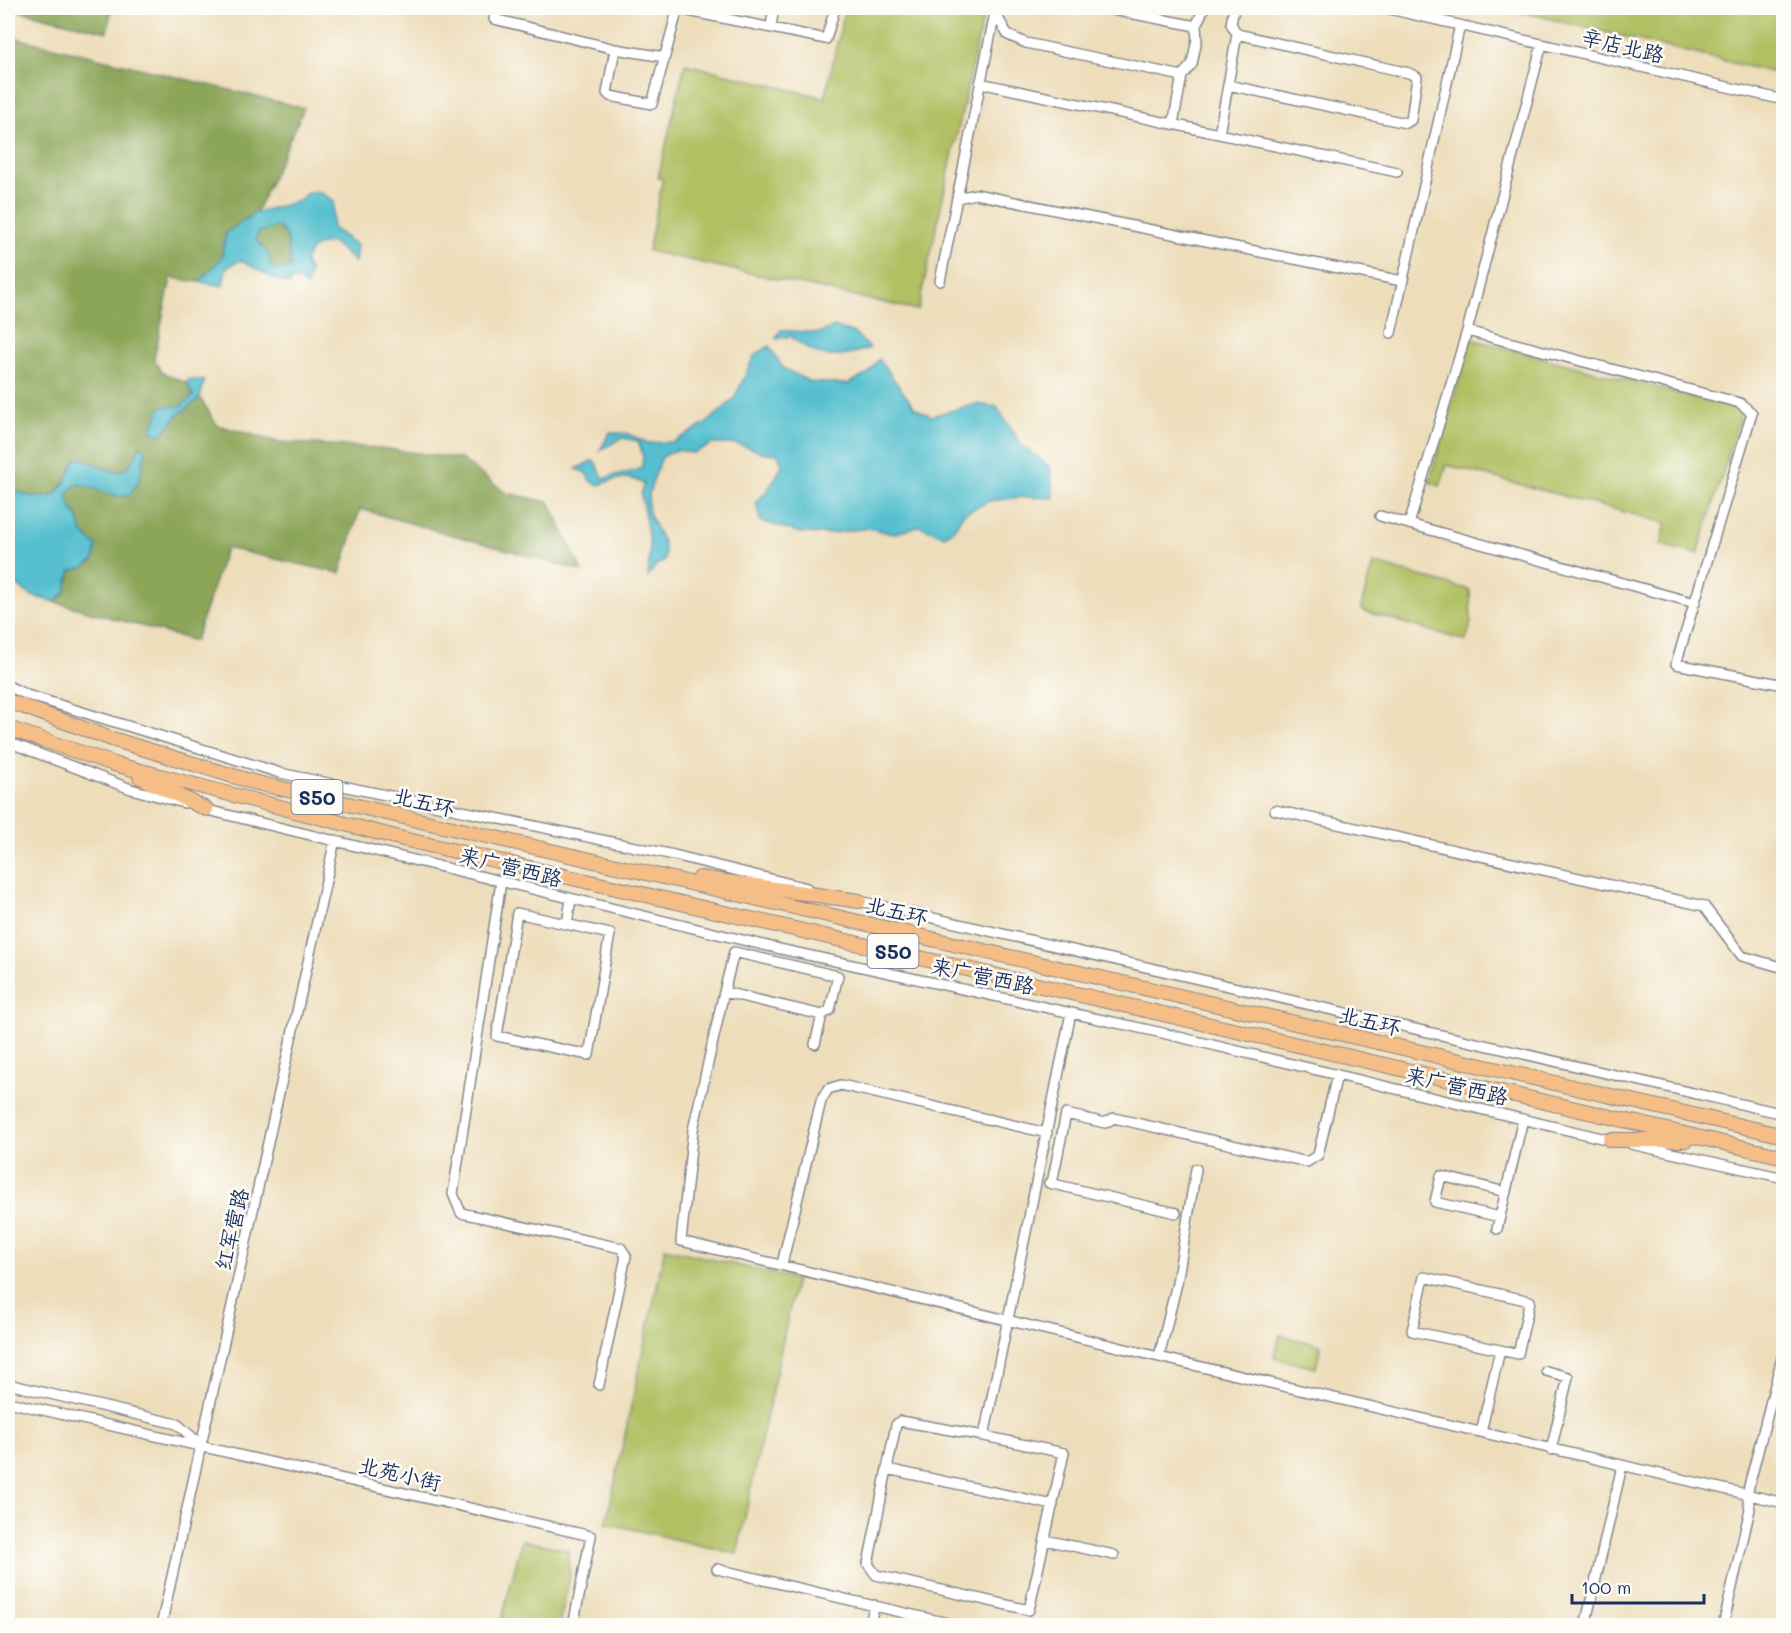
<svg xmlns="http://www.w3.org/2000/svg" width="1791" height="1633" font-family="Mali,'LXGW WenKai TC',sans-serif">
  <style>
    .green { fill: #b1c063; stroke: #667860; stroke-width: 1.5 }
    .forest { fill: #8ca659; stroke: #546a5c; stroke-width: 1.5 }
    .water { fill: #54bfcf; stroke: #387796; stroke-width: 1.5; fill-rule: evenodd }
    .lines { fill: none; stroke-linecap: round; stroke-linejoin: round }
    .minor-casing { stroke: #84868c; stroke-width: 12 }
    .highway-casing { stroke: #84868c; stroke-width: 16 }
    .minor { stroke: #fff; stroke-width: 9 }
    .highway { stroke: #f6be87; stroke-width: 14 }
    .labels { text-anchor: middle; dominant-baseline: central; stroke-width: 5; stroke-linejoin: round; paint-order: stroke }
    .shield { fill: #fdfcf7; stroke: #5f6c8c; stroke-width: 1.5 }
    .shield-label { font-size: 20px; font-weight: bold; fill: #1b2f5e }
    .street-label { font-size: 21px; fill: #1b2f5e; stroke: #fdfcf7 }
  </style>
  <rect width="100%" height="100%" fill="#fdfcf7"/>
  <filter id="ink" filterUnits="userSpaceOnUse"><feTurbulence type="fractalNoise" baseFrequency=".0167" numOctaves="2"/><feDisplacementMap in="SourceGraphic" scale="12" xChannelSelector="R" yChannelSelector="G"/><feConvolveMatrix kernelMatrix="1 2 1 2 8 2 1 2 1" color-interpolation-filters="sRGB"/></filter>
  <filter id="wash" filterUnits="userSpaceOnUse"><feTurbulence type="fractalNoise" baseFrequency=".008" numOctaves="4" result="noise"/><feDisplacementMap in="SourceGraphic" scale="24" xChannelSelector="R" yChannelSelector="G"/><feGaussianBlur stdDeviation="1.35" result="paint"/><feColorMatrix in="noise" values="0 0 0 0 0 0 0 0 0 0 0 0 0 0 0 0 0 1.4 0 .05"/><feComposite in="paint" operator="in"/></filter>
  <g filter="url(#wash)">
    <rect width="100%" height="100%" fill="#edddba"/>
    <path class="green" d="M845 8H985L918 310 648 251 663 179 658 178 685 64 825 98Z
      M1505 8H1783V75Z
      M1471 339 1742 410 1698 554 1661 545 1666 523 1447 465 1440 486 1429 482Z
      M1373 563 1470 590 1471 623 1466 641 1363 611 1361 607Z
      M665 1248 796 1279 737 1554 606 1523Z
      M1280 1335 1321 1345 1316 1368 1274 1358Z
      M522 1540 568 1550 570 1578 559 1625H500Z"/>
    <path class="forest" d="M8 8H112L107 32Z
      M8 36 304 108 257 211 226 233 221 259 199 282 171 278 154 358 161 372 187 383 193 396 181 406 161 435 178 415 200 398 217 425 278 442 380 448 461 459 506 493 549 502 582 571 360 509 340 573 226 548 195 641 55 602 65 592 71 571 84 567 97 547C91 541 84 536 81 529 79 525 79 519 77 516 69 503 60 498 76 484L97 487 115 496 138 483 146 450 140 446C123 490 108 464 75 460 57 503 52 502 8 490Z
      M279 227 287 237 291 266C284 270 278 272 271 267L268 253 256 241 258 232Z"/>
    <path class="water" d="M320 192 334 201 332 228 357 245 355 262 332 242C318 244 308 248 305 263L310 272 306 287 301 281 292 279 290 284 274 279 241 260 226 268 223 286 199 282 221 259 226 233 255 213 299 201 307 193ZM279 227 287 237 291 266C284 270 278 272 271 267L268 253 256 240 258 232Z
      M835 327 854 333 870 348C833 361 820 360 790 336L776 339 781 330 818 333Z
      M769 346 783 368 810 382 847 384 868 374 879 359 915 408 931 416 977 404 997 407 1022 446 1050 467 1054 498 1022 497 989 501 963 514 952 532 944 536 920 526 893 534 869 528 826 534 801 533 760 521 756 502C768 493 776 478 782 465L778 454 765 453 737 444H713L693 453 676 450 662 457C656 474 645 494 649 512 654 530 669 542 664 561L656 565 648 577 650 545 641 495 644 484C628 474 615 479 598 485L590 481 586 473 576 469 591 461 595 462 604 479C616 472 631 475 642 467L643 456 638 441 622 438 600 450 610 432 628 434 648 443 673 442 706 424 734 399 754 356Z
      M189 379 204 381 200 398 178 415 161 435 150 431 161 407 181 406 193 396 187 383Z
      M140 446 146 450 138 483 129 496C110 497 95 487 77 484 60 497 69 503 77 516 79 519 79 525 81 529 84 536 91 541 97 546L94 560 84 567 71 571 65 592 55 602 32 596 8 579V490C51 502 58 504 75 460L82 458C112 470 124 486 140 446Z"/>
  </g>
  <g filter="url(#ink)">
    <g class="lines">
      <g class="minor-casing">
        <path id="minor" d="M497 8 494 19 615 49 664 57
          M673 8 826 39 835 8
          M1103 8 1196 26
          M1234 8 1231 24 1237 34 1228 85 1406 123 1411 120 1417 77 1409 73 1237 34
          M1385 8 1784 100
          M995 13 1008 35 1026 43 1182 76
          M771 26 774 8
          M615 49 607 93 610 96 652 104 678 8
          M980 83 1397 172
          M1173 124 1182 76 1192 64 1197 39 1196 26 1204 8
          M1219 134 1228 85
          M957 198 976 194 1402 281
          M940 281 996 8
          M1467 331 1740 403 1752 413 1676 664 1784 685
          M1391 333 1460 25
          M1380 516 1695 603
          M1409 524 1467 331 1542 44
          M8 686 27 695 280 773 674 855 807 888
          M8 742 131 789 184 803
          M203 809 780 949 1158 1032 1614 1141
          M1275 810 1704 906 1742 956 1784 968
          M501 882 453 1194 461 1213 621 1248 626 1256 599 1385
          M855 900 1784 1114
          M517 913 610 934 589 1055 497 1036Z
          M567 924 571 899
          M724 992 734 952 838 976 830 1010 822 1015
          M815 1044 822 1015 724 992 693 1130 681 1241 1159 1357 1784 1503
          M1631 1144 1784 1178
          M1049 1183 1176 1213
          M1052 1183 1066 1114 1105 1123 1114 1118 1307 1162 1318 1155 1337 1075
          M1500 1217 1435 1202 1441 1176 1506 1192
          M1497 1229 1523 1119
          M782 1264 821 1101 828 1089 841 1085 1047 1133
          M1159 1357 1177 1283 1196 1169
          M1546 1371 1568 1377 1551 1450
          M8 1384 177 1424 200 1444
          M8 1402 591 1536 573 1626
          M1481 1432 1500 1350 1518 1354 1530 1301 1424 1277 1412 1331 1500 1350
          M984 1436 900 1421 896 1425 887 1469 1053 1505
          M887 1469 868 1564 876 1575 1029 1610 1064 1453 984 1436 1071 1013
          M1045 1540 1114 1555
          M717 1569 960 1626
          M161 1626 335 840
          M870 1626 874 1605
          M1585 1626 1622 1466
          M1723 1626 1750 1509 1747 1494 1784 1350"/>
      </g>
      <g class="highway-casing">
        <path id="highway" d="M8 701 112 739 253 782 1784 1136
          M8 728 114 764 403 839 1784 1157
          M140 777 206 809
          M700 878 859 901
          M1610 1140H1686"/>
      </g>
      <use href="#minor" class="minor"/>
      <use href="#highway" class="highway"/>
    </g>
  </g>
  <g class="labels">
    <g class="shield">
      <rect x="291.5" y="780" width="51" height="34" rx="4.5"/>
      <rect x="867.5" y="934" width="51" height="34" rx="4.5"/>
    </g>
    <g class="shield-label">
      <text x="317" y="797">S50</text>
      <text x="893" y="951">S50</text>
    </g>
    <g class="street-label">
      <text transform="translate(1623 45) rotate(13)">辛店北路</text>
      <text transform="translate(424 801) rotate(13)">北五环</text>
      <text transform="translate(511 866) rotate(14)">来广营西路</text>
      <text transform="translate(897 910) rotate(13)">北五环</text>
      <text transform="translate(983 975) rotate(12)">来广营西路</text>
      <text transform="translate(1370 1020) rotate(13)">北五环</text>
      <text transform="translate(1457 1085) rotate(13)">来广营西路</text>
      <text transform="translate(231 1229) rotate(-77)">红军营路</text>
      <text transform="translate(400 1473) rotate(13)">北苑小街</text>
    </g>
  </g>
  <rect width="1791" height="1633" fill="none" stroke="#fdfcf7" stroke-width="30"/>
  <path d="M1572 1594v9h132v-9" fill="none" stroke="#1b2f5e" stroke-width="3"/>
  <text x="1581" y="1594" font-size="18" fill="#1b2f5e" stroke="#fdfcf7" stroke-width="4.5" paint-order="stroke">100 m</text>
</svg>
